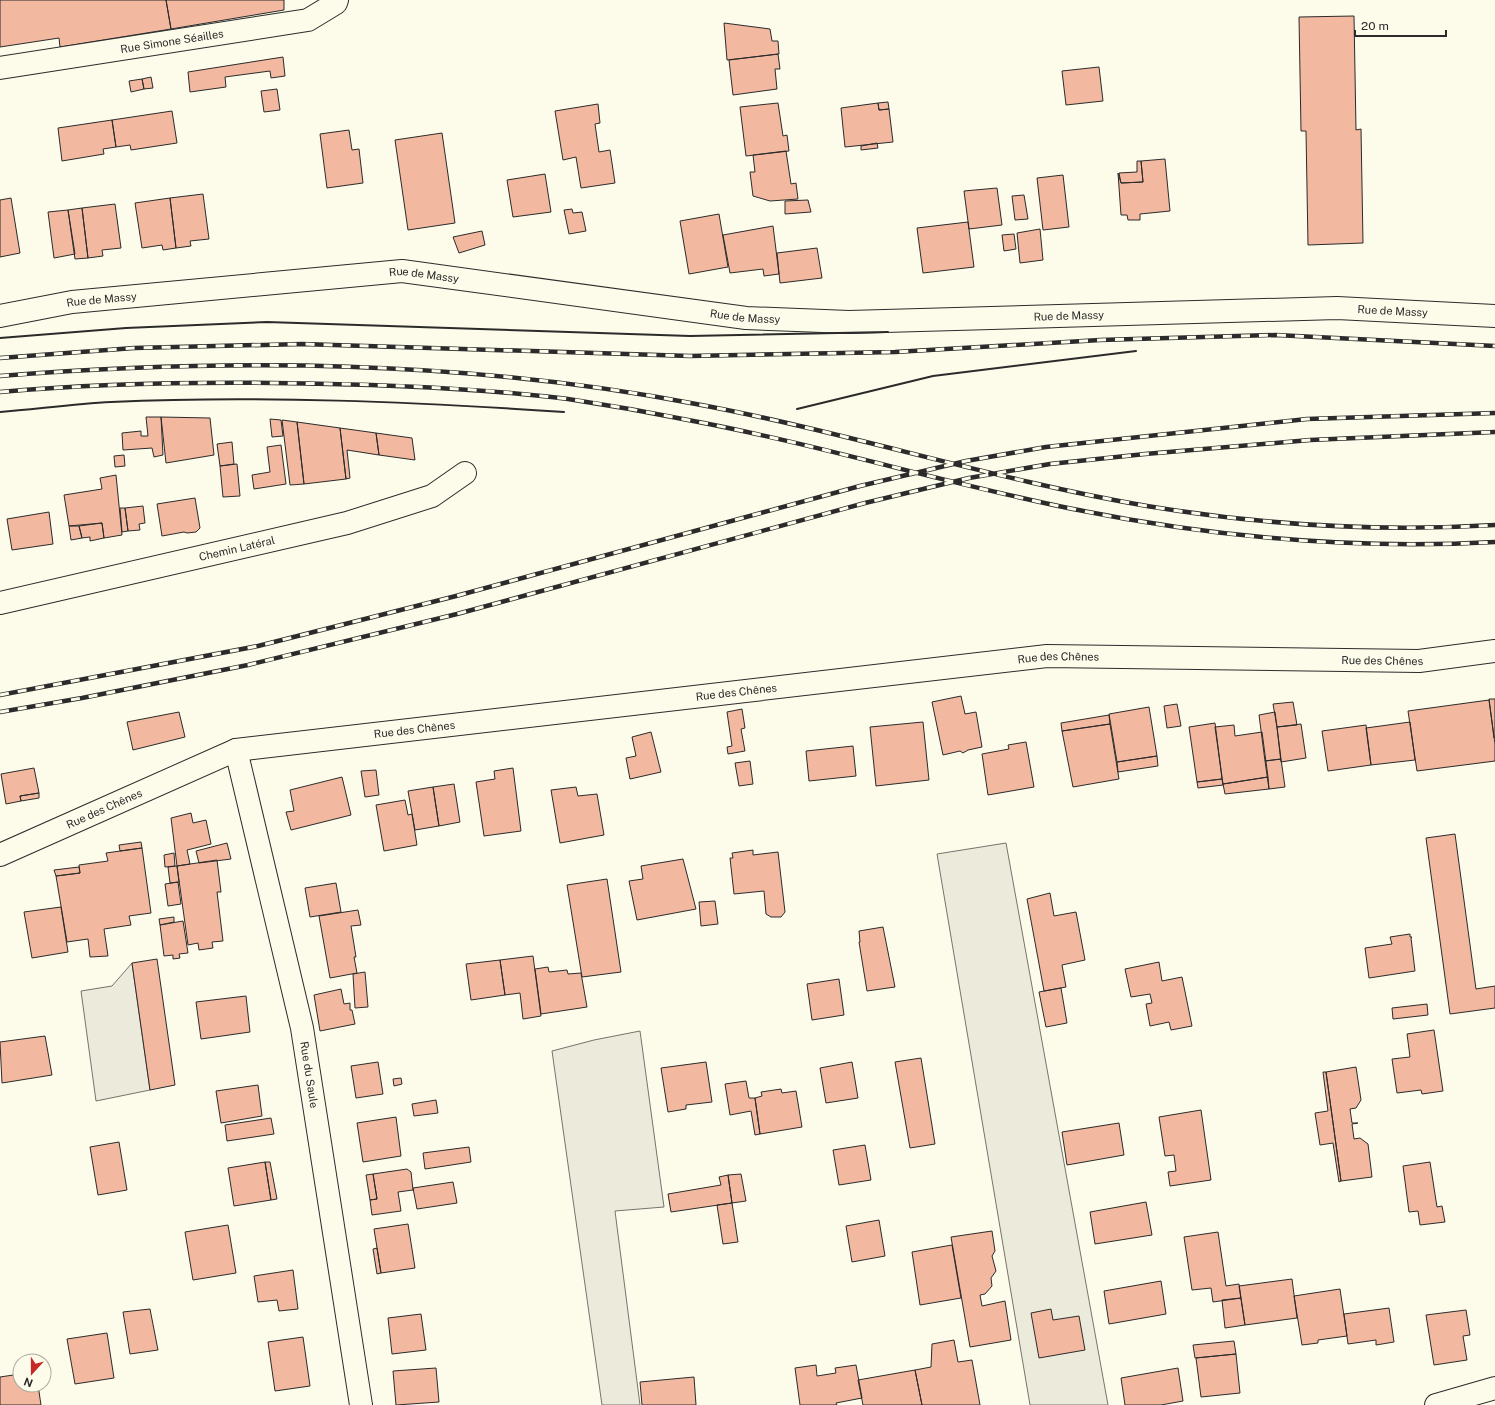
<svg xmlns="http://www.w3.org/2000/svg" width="1495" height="1405" font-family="'Public Sans',sans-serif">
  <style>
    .green { fill: #ecebdb; stroke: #74746e }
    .parking { fill: #eceadb; stroke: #74746e }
    .building { fill: #f2b8a0; stroke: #2b2b2b }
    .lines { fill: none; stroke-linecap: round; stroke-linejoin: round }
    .minor-casing { stroke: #2b2b2b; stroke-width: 24 }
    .minor { stroke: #fdfbea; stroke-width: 22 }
    .rail-casing { stroke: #2b2b2b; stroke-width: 4.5 }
    .rail { stroke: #fdfbea; stroke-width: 3; stroke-dasharray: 9; stroke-linecap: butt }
    .wall { stroke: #2b2b2b; stroke-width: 2 }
    .labels { text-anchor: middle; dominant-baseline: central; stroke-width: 3; stroke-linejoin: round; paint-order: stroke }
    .street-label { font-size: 11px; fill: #2b2b2b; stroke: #fdfbea }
  </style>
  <rect width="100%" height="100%" fill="#fdfbea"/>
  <path class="green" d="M1006 843 1108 1405H1030L937 854Z
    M640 1031 664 1207 615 1211 640 1405H602L552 1051 594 1040Z"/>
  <path class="parking" d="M132 963 150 1090 96 1101 81 991 112 986Z"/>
  <path class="building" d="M0 0H166L171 29 60 47 59 38 0 47Z
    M166 0H284V10L171 29Z
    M1354 16 1356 130 1361 129 1363 243 1308 245 1306 131H1301L1299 17Z
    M724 23 770 29 772 41H778L779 54 727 60Z
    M778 54 780 69H775L777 89 733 95 729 60Z
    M283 57 285 76 271 78 270 71 225 77 226 87 190 92 188 72Z
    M1099 67 1103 101 1066 105 1062 71Z
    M151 77 153 88 144 89 142 79Z
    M142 79 144 89 131 92 129 81Z
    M277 89 280 110 264 112 261 91Z
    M888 102 889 109 879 110 878 103Z
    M778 103 783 136 787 135 789 151 746 156 740 107Z
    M878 103 879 110 889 109 893 142 845 147 841 108Z
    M598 104 600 123 595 124 599 152 610 150 615 183 581 188 576 157 563 160 555 111Z
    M172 111 177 143 131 150 130 145 116 147 112 120Z
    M112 120 116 147 103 149 104 154 62 161 58 128Z
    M349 130 352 150 359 149 363 183 327 188 320 134Z
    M442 133 455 223 408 230 395 140Z
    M877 143 878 148 861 150V146Z
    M786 151 791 184 796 183 798 199 770 201 753 196 750 172H755L753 155Z
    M1165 159 1170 211 1140 214V220H1128L1127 215H1121L1118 173 1121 183 1143 182 1141 161Z
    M1137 161H1141L1143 182 1121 183 1119 173 1137 172Z
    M545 174 551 212 513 217 507 180Z
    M1063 175 1069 227 1043 230 1037 178Z
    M997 188 1002 225 969 229 964 191Z
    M203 194 209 239 190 241 191 246 176 248 170 198Z
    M1024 195 1028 219 1015 220 1012 196Z
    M11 198 20 253 0 257V200Z
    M170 198 176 248 163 250 162 245 142 248 135 203Z
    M808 200 811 212 785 214V201Z
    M115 204 121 248 102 250 103 256 88 258 82 208Z
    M82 208 88 258 75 259 68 210Z
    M572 209 573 213 582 212 586 231 569 234 564 210Z
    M68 210 75 254 54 258 48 212Z
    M719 214 728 267 689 274 680 221Z
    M968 222 974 267 923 273 917 228Z
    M773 226 779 274 764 276 763 269 730 273 723 235Z
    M1040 229 1043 260 1020 263 1017 233Z
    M482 231 485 245 459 253 453 237Z
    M1014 234 1016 249 1004 251 1002 235Z
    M817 248 822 278 780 283 777 253Z
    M146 417H161L163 455 154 457 152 448 123 450 122 433 141 431V436H148Z
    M161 417 210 418 214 455 166 463Z
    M270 419 281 420 283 436 272 437Z
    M282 420 297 422 304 484 290 485Z
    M297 422 340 428 346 479 304 484Z
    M340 428 376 433 379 455 347 450 350 478 346 479Z
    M376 433 412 438 415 460 379 455Z
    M232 442 234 464 220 466 217 444Z
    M281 445 286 484 254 489 252 475 270 472 267 447Z
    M124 455 125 466 115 467 114 456Z
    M237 464 240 496 223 497 220 466Z
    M116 475 122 535 104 538 102 523 69 526 64 495 102 489 100 478Z
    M195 498 200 528 196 532 187 533 184 532 162 536 157 504Z
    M143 506 145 523 139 524 140 530 128 531 125 508Z
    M120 508H125L128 531 122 532Z
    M49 512 53 544 12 550 7 519Z
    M102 523 104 538 90 541V537L82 538 79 526Z
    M69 526H79L82 538 71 540Z
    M961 696 965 714 976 712 982 747 968 750 963 753 960 751 943 755 932 702Z
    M1489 699H1495V738H1494Z
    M1489 700 1495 744V761L1417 771 1408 711Z
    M1293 702 1297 725 1277 727 1273 704Z
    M1177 704 1181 726 1167 728 1164 706Z
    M1149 707 1157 756 1117 762 1109 714Z
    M742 709 745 728 741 729 745 751 728 754 727 747 732 746 727 712Z
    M179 712 185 737 133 750 127 722Z
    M1275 712 1281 759 1265 761 1259 715Z
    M1109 715 1110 724 1062 731 1061 723Z
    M923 722 929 780 876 786 870 727Z
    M1410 722 1415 760 1371 765 1366 728Z
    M1215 723 1222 779 1197 782 1189 727Z
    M1110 724 1119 779 1073 787 1062 731Z
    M1301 724 1306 758 1281 762 1277 727Z
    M1234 725 1235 736 1262 732 1268 777 1223 784 1215 727Z
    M1366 725 1371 765 1328 771 1322 731Z
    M651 732 661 772 630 779 626 758 636 756 632 737Z
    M1026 742 1034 787 988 795 982 754 1009 749 1008 745Z
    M853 746 856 776 809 781 806 751Z
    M1157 756 1158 766 1118 772 1117 762Z
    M1281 759 1285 787 1269 789 1265 761Z
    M750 761 753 784 739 786 735 763Z
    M34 768 39 793 20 796 21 801 6 804 1 774Z
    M513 768 521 831 484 836 476 782 495 779 494 771Z
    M376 770 379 795 365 797 361 771Z
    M342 777 351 815 291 830 286 812 294 811 290 790Z
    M1268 777 1269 789 1225 794 1223 784Z
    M1222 779 1223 785 1198 788 1197 782Z
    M454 784 460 822 439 826 433 787Z
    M433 787 439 826 415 830 408 791Z
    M576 787 578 796 597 794 604 835 560 843 551 790Z
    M39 793V798L21 801 20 796Z
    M405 800 408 815 412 814 417 845 384 851 376 805Z
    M191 813 193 823 206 820 211 844 187 850 190 864 177 866 171 818Z
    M1455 834 1476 989 1495 986V1008L1450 1014 1426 838Z
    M141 842 142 848 120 851 119 845Z
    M227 843 231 859 199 863 196 851Z
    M142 848 151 913 129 916 131 925 104 929 108 956 90 957 88 939 67 942 56 876 80 873 79 865 108 861 106 853Z
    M753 850V855L778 852 785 912 781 917H771L766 914 764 891 734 894 730 858H733L732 853Z
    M174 853 175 866 165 867 164 855Z
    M683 859 696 909 637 920 629 881 643 879 641 866Z
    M217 860 221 892H217L223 941 212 942 213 948 199 950 198 943 188 945 177 866Z
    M177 866 179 882 170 883 168 867Z
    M79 867 80 873 56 876 54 870Z
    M607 879 621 972 582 977 567 885Z
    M178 882 181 904 168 906 165 884Z
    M336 883 341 912 310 917 305 888Z
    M1050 893 1054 916 1076 912 1085 960 1062 965 1066 987 1044 991 1027 899Z
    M715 901 718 924 701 926 699 902Z
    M61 907 68 952 32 958 24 912Z
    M358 910 361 925 351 926 356 957H354L357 973 330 978 319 916Z
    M174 917V922L160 925 159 919Z
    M183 921 188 953 179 954 180 958 173 959V955L164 956 160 925Z
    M883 927 895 987 867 991 859 942H860L859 931Z
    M1410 934V937H1412L1411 938 1415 971 1369 978 1365 948 1392 944 1390 937Z
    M533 956 541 1016 523 1019 520 993 505 995 500 960Z
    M157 959 175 1085 150 1090 132 963Z
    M500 960 505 995 471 1000 466 964Z
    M1159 962 1162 981 1182 977 1192 1026 1171 1030 1169 1022 1150 1026 1146 1004 1152 1003 1150 994 1131 997 1125 969Z
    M548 967 549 972 567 970 568 974 581 973 587 1007 541 1014 535 969Z
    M365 972 368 1007 355 1008 353 974Z
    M839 979 844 1015 812 1020 807 984Z
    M1061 988 1067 1023 1046 1027 1039 992Z
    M341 989 344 1004 350 1003V1010H352L355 1024 320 1031 314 995Z
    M246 996 250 1032 201 1039 196 1002Z
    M1427 1004 1428 1015 1393 1019 1392 1008Z
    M1434 1030 1443 1091 1422 1094 1421 1090 1397 1093 1392 1059 1410 1057 1407 1034Z
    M45 1036 52 1075 2 1083 0 1042Z
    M921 1058 935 1144 910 1148 895 1062Z
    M378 1062 383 1094 356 1098 351 1066Z
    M706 1062 712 1102 686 1105V1109L668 1112 661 1068Z
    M852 1062 858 1098 826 1103 820 1068Z
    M1356 1067 1361 1100 1356 1108 1350 1109 1352 1123H1358L1352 1124 1354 1139 1360 1138 1368 1144 1372 1177 1341 1181 1326 1072Z
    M1323 1072H1326L1341 1181 1339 1182 1333 1143 1320 1145 1315 1113 1328 1111Z
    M401 1078 402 1084 394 1086 393 1079Z
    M746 1081 749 1098H755L760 1134 755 1135 751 1111 730 1115 725 1084Z
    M258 1085 262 1116 221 1123 216 1091Z
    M781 1089 782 1093 796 1091 802 1127 760 1134 755 1098 762 1096 761 1092Z
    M436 1100 438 1113 414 1116 412 1104Z
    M1201 1110 1211 1180 1170 1186 1168 1172 1176 1171 1174 1155 1165 1156 1159 1117Z
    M396 1117 401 1156 363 1162 357 1123Z
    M271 1118 274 1134 227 1141 225 1125Z
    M1119 1123 1124 1155 1067 1165 1062 1132Z
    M119 1142 127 1190 98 1195 90 1147Z
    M865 1145 871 1180 839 1185 833 1150Z
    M469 1147 471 1162 425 1169 423 1153Z
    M265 1162H270L277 1199 271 1200Z
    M265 1162 271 1200 234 1206 228 1168Z
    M1430 1162 1437 1207 1442 1206 1445 1222 1420 1225 1418 1211 1409 1212 1403 1166Z
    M407 1169 411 1172 413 1190 398 1192 401 1211 372 1215 370 1200 377 1199 373 1174Z
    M373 1174 377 1199 370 1200 366 1175Z
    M741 1174 746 1201 732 1203 728 1175Z
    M728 1175 732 1203 671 1212 668 1194 721 1185 719 1177Z
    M453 1182 457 1203 417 1209 413 1188Z
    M1146 1202 1152 1235 1095 1244 1090 1212Z
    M732 1203 738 1242 723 1244 717 1205Z
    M879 1220 885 1256 852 1262 846 1226Z
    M408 1224 415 1268 381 1273 374 1229Z
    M228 1225 236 1273 193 1280 185 1232Z
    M992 1231 995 1251 992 1256 996 1271 991 1278 992 1286 985 1294 980 1295 982 1306 1005 1301 1011 1340 970 1347 951 1237Z
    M1218 1232 1226 1286 1239 1284 1241 1298 1213 1302 1211 1288 1192 1290 1184 1237Z
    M952 1245 961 1298 920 1305 912 1252Z
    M377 1248 381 1273 377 1274 373 1249Z
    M293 1270 298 1309 279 1311 277 1300 258 1302 254 1276Z
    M1292 1279 1297 1318 1245 1325 1239 1286Z
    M1161 1281 1166 1314 1109 1324 1104 1291Z
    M1340 1289 1347 1336 1318 1340V1343L1302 1345 1294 1296Z
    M1241 1298 1245 1325 1225 1328 1222 1300Z
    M1389 1308 1394 1342 1376 1345V1340L1348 1344 1344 1314Z
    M150 1309 158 1350 130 1354 123 1312Z
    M1051 1309 1053 1320 1079 1316 1085 1350 1039 1358 1031 1313Z
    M1466 1310 1470 1335 1463 1336 1467 1360 1434 1365 1426 1315Z
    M421 1314 426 1350 392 1354 388 1318Z
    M107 1333 114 1378 75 1384 67 1339Z
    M303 1337 310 1386 275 1391 268 1342Z
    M954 1340 958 1362 972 1360 980 1405H922L915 1370 931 1367 932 1344Z
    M1234 1341 1236 1354 1195 1358 1193 1345Z
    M1236 1354 1240 1393 1201 1397 1196 1358Z
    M816 1365 817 1376 836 1373 835 1368 856 1365 862 1398 836 1403 837 1405H800L795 1368Z
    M436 1368 439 1402 396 1405 393 1371Z
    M1178 1368 1183 1401 1161 1405H1125L1121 1378Z
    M915 1370 922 1405H863L858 1380Z
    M20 1374V1385H38L41 1405H0V1377Z
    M694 1377 696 1405H642L640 1382Z"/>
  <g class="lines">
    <g class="minor-casing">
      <g id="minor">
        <path id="s1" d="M0 68 308 20 336 3 337 0"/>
        <path id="s2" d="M0 316 72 302 402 271 746 318 849 322 1337 308 1495 316"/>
        <path id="s3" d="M0 603 347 523 432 496 465 473"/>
        <path id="s4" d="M236 750 302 1028 361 1405"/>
        <path id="s5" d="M0 855 236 750 1047 656 1419 661 1495 651"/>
        <path d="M1436 1405 1495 1388"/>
      </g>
    </g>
    <use href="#minor" class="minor"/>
    <g class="rail-casing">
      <path id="rail" d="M0 358 134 348 302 344 690 356 895 352 1100 340 1276 335 1495 346
        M0 376C231 358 467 360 696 404 847 432 995 480 1147 506 1262 525 1379 532 1495 525
        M0 392C91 384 182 382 273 383 371 384 471 387 568 399 608 405 648 412 688 420 817 444 944 483 1073 509 1212 537 1352 550 1495 542
        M0 695 258 646 456 596 860 486 966 461 1046 447 1307 419 1495 413
        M0 712 82 698 248 665 457 614 865 503 969 478 1050 464 1145 454 1310 440 1495 432"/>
    </g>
    <use href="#rail" class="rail"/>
    <path class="wall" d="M0 338 126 328 267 322 690 336 888 332
      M797 409 933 376 1136 351
      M0 412C37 409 74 404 111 402 262 395 413 402 564 412"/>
  </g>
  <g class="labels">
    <g class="street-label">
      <text stroke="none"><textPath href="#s1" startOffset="174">Rue Simone Séailles</textPath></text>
      <text stroke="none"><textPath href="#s2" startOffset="427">Rue de Massy</textPath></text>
      <text stroke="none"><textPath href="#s2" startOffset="103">Rue de Massy</textPath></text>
      <text stroke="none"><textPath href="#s2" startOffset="1399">Rue de Massy</textPath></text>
      <text stroke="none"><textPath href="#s2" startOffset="751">Rue de Massy</textPath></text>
      <text stroke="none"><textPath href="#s2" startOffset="1075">Rue de Massy</textPath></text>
      <text stroke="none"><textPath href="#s3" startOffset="243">Chemin Latéral</textPath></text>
      <text stroke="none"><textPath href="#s5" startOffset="1086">Rue des Chênes</textPath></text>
      <text stroke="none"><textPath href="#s5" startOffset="1410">Rue des Chênes</textPath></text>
      <text stroke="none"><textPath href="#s5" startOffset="762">Rue des Chênes</textPath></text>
      <text stroke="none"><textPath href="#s5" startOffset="438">Rue des Chênes</textPath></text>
      <text stroke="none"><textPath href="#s5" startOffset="114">Rue des Chênes</textPath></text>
      <text stroke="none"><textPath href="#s4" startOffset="333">Rue du Saule</textPath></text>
    </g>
  </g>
  <g transform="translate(32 1373) rotate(201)"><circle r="19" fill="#fdfbea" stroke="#a9a89e"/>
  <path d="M0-3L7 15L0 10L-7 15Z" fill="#c62828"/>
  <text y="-6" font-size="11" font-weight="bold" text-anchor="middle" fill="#2b2b2b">N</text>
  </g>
  <path d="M1355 30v6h91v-6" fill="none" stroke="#2b2b2b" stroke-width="2"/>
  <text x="1361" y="30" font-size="12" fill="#2b2b2b" stroke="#fdfbea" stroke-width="3" paint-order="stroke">20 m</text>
</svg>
